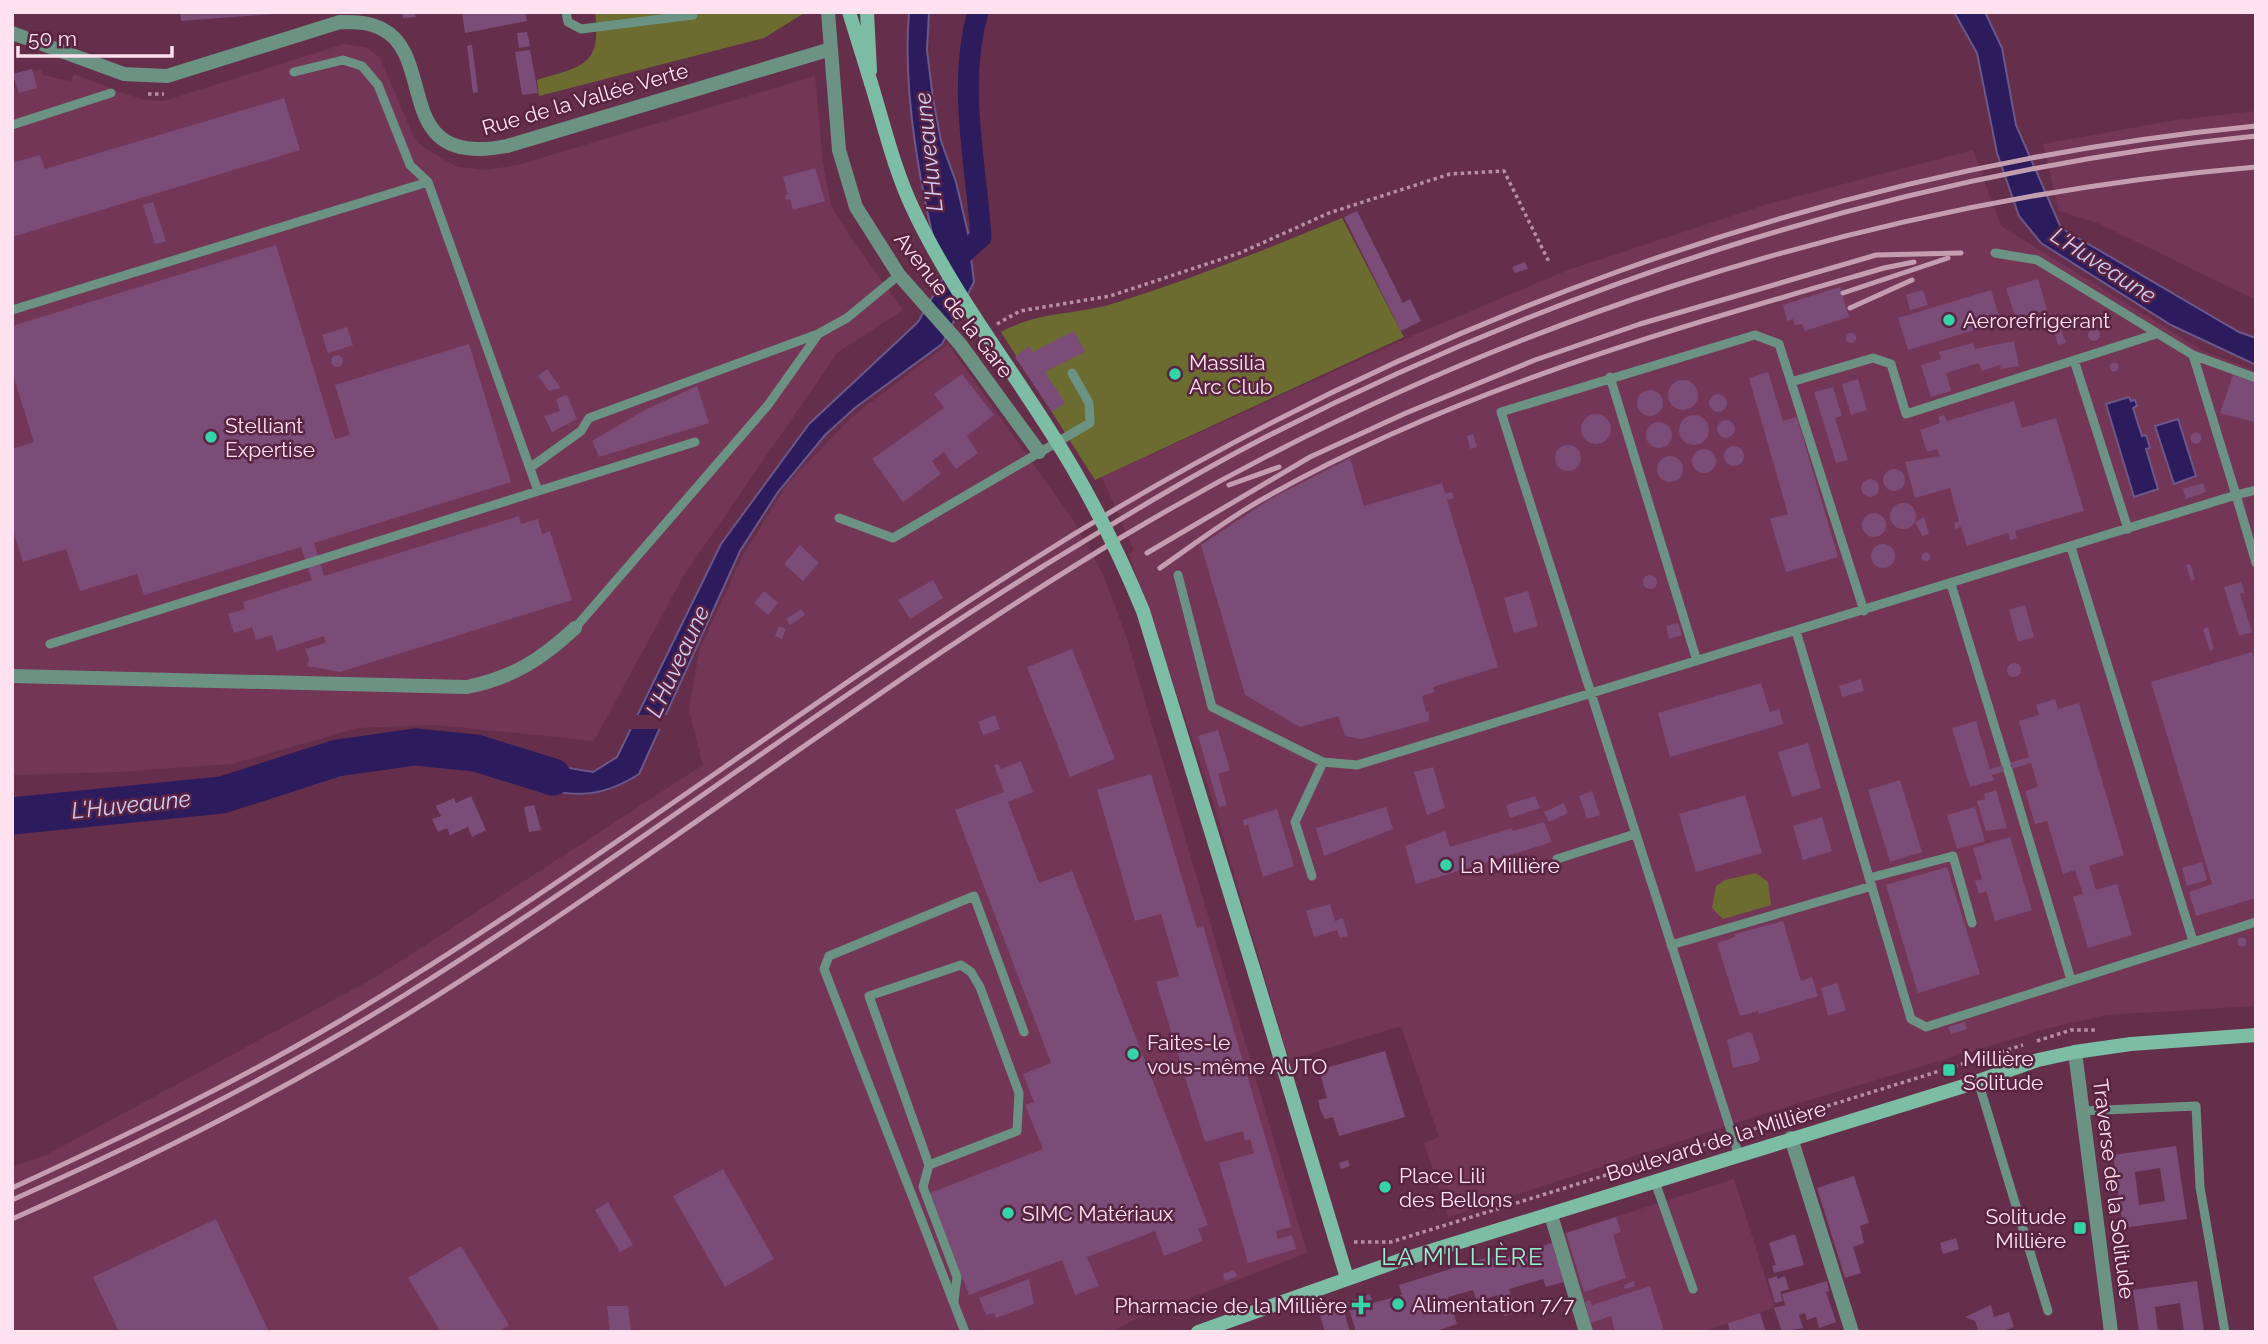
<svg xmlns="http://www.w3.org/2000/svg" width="2268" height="1344" font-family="Raleway,sans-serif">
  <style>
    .built { fill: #743657 }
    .green { fill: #6c6c30 }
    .water { fill: #2c1c5d; stroke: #6b5789; stroke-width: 2 }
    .pier { fill: #652f4b }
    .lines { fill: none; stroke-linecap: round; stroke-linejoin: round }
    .canal { stroke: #2c1c5d; stroke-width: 21 }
    .river { stroke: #2c1c5d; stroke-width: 37 }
    .building { fill: #7a4c77; fill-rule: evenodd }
    .path { stroke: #b78fa3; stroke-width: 3.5; stroke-dasharray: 3.5 3.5; stroke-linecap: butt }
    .lane { stroke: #6b9283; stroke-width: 9 }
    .street { stroke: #6b9283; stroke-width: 14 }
    .secondary { stroke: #7dbda5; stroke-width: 14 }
    .rail { stroke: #c49eb0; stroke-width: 5 }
    .secondary-bridge { stroke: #7dbda5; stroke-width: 14 }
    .poi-dot { fill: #35d4a7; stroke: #592441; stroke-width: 2.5 }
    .labels { text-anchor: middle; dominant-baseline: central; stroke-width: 5; stroke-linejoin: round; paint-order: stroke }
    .street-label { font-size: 21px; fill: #fee2ef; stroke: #592441 }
    .poi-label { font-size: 21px; fill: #fee2ef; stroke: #592441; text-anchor: start }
    .water-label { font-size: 23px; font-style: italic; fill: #d0cdf5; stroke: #592441 }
    .quarter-label { font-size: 24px; letter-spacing: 2px; fill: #94f0ce; stroke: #592441 }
  </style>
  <rect width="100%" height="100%" fill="#652f4b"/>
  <path class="built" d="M344 44 366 47 380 58 413 135 422 146 455 166 484 170 518 165 815 76 823 163 831 205 850 237 903 310 838 352 684 575 594 741 436 725 357 728 232 764 118 772 12 775V90L16 88 13 74 41 69 43 75 71 81 74 74 122 93 146 100 164 101Z
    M2256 111V300L2100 224 2059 211 2043 144 2176 120Z
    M1973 150 2001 226 2203 351 2256 371V1006L2107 1015 2049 1028 1763 1114 1448 1217 1424 1143 1439 1137 1401 1026 1289 1060 1209 789 1129 554 1134 550 1102 477 1414 335 1568 270 1768 204Z
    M948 344 1073 520 1103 574 1126 636 1307 1253 1136 1319 1110 1332H12V1167L46 1155 376 977 703 765 689 710 699 651 743 555 788 483 852 417Z
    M1734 1179 1775 1308 1701 1332H1593L1562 1234Z"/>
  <path class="green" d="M595 12H806L764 38 539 96 537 80C582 66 602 67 595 12Z
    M1342 218 1404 337 1095 480 1001 332C1042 310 1073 316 1115 303 1192 279 1267 249 1342 218Z
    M1756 873 1768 882 1771 905 1723 919 1712 908 1716 886 1725 880Z"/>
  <path class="water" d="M909 12H929L927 50 933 99 941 141 956 182 968 233 974 282 942 344 856 407 825 435 778 492 740 551 639 774C588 807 558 792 502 778L511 748 563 767 593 772 617 757 721 544 809 424 918 322 943 279C922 195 902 99 909 12Z
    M1954 12H1985L2002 48 2016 125 2061 228 2239 332 2256 338V365L2171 325 2041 243 2019 216 1997 153 1977 53Z
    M2129 397 2131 401 2135 400 2137 406 2133 408 2142 436 2146 435 2150 448 2146 449 2158 489 2134 497 2106 404Z
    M2178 419 2196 476 2174 484 2155 426Z"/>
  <path class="pier" d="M632 715H669L663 729H626Z"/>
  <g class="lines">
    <path class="canal" d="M951 264 981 237C976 164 957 84 978 12"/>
    <path class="river" d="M12 816 222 795 337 758 415 747 476 753 553 777"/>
  </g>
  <path class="building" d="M180 12H273V14L181 21Z
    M402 12H414L416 17 403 18Z
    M462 12H525L527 21 465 33Z
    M527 32 530 46 519 48 517 33Z
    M472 45 478 92 473 93 467 46Z
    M530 50 538 93 522 95 515 52Z
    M32 69 37 88 19 93 13 74Z
    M284 98 300 150 12 237V163L40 155 45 169Z
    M815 168 825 201 793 210 790 199 786 200 785 195 788 194 783 177Z
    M153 202 166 241 155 244 143 205Z
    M1357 211 1403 303 1410 299 1421 321 1401 331 1344 217Z
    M276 245 335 439 350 435 335 385 469 344 511 482 314 543 324 576 519 516 521 524 538 519 542 534 550 531 572 600 340 672 307 666 309 659 305 649 326 643 324 636 277 651 272 635 256 640 252 627 234 633 228 614 245 609 243 602 312 580 301 547 144 595 137 574 80 591 66 549 23 562 12 527V449L34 442 12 372V326Z
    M1525 262 1528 269 1515 273 1512 267Z
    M2038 279 2047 310 2016 319 2006 288Z
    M1840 287 1849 317 1805 331 1802 324 1795 325 1793 319 1787 321 1783 305Z
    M1923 290 1928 305 1910 310 1906 295Z
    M1991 290 2001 322 1908 350 1898 318Z
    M347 327 353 345 328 353 322 335Z
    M2061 329 2066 343 2058 345 2054 331Z
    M2088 335a6 6 0 1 1 12 0a6 6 0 1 1-12 0Z
    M1074 331 1085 352 1045 372 1065 403 1052 412 1015 357 1029 346 1033 352Z
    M1846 338a5 5 0 1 1 10 0a5 5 0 1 1-10 0Z
    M2014 341 2019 366 2001 369 2000 365 1982 371 1979 363 1949 372 1946 373 1951 391 1931 397 1921 365 1941 359 1939 352 1973 343 1975 349Z
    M331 361a6 6 0 1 1 12 0a6 6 0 1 1-12 0Z
    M2109.5 367a4.5 4.5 0 1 1 9 0a4.5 4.5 0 1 1-9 0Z
    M547 369 561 388 549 391 538 376Z
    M1768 372 1783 421 1797 417 1838 557 1786 572 1770 519 1788 514 1749 378Z
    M962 374 994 415 967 436 978 453 956 469 944 452 932 461 941 474 903 502 872 459 944 408 934 394Z
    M2233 375 2256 383 2254 422 2220 413Z
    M1858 379 1867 410 1851 415 1842 384Z
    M1668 395a15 15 0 1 1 30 0a15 15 0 1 1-30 0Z
    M697 386 709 423 599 457 592 441 643 411Z
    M1833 387 1842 416 1835 418 1848 460 1836 463 1814 392Z
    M1637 403a13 13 0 1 1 26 0a13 13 0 1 1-26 0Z
    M1709 403a9 9 0 1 1 18 0a9 9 0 1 1-18 0Z
    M567 395 577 419 552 432 544 416 560 411 556 399Z
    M2014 401 2022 428 2056 418 2084 511 2015 531 2017 538 2010 540 2008 533 1967 546 1961 527 1955 529 1954 523 1959 521 1950 488 1915 498 1905 462 1940 456 1937 449 1927 452 1920 430 1940 423 1938 417 1944 415 1947 421Z
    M1581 429a15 15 0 1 1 30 0a15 15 0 1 1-30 0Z
    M1679 430a15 15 0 1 1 30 0a15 15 0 1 1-30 0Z
    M1717 429a9 9 0 1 1 18 0a9 9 0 1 1-18 0Z
    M1646 435a13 13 0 1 1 26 0a13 13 0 1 1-26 0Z
    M2190.5 438a5.5 5.5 0 1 1 11 0a5.5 5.5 0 1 1-11 0Z
    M1473 434 1477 447 1470 449 1467 436Z
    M1555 458a13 13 0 1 1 26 0a13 13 0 1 1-26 0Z
    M1724 456a10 10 0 1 1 20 0a10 10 0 1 1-20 0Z
    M1692 461a12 12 0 1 1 24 0a12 12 0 1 1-24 0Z
    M1657 469a13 13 0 1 1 26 0a13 13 0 1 1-26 0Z
    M1350 458 1364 506 1442 483 1445 494 1452 492 1454 498 1447 500 1498 667 1433 687 1435 692 1422 696 1426 712 1429 711V721L1362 739 1345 736 1338 716 1300 727 1245 695 1201 545 1270 499Z
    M1883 480a11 11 0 1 1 22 0a11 11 0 1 1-22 0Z
    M1861 488a9 9 0 1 1 18 0a9 9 0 1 1-18 0Z
    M2203 483 2206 492 2186 499 2183 489Z
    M1890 516a13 13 0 1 1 26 0a13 13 0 1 1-26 0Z
    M1862 525a12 12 0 1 1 24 0a12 12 0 1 1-24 0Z
    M1924 517 1929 534 1922 536 1915 522Z
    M1871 556a12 12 0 1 1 24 0a12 12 0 1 1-24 0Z
    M800 545 819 563 803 581 784 564Z
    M1921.5 557a4.5 4.5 0 1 1 9 0a4.5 4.5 0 1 1-9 0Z
    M2190 564 2195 579 2191 581 2186 565Z
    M1643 582a7 7 0 1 1 14 0a7 7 0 1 1-14 0Z
    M933 580 943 598 910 619 898 600Z
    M2241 582 2245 593 2240 594 2252 632 2239 636 2224 587Z
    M764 591 778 603 768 615 754 603Z
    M1528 591 1538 626 1514 633 1504 598Z
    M2025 605 2034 637 2018 642 2009 610Z
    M801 609 805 615 790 625 786 619Z
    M1678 623 1682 635 1669 639 1666 626Z
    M779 626 786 629 782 639 775 636Z
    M2208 627 2214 649 2210 651 2203 629Z
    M1072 649 1115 759 1070 777 1027 667Z
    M2252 652 2256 664V898L2196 916 2189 892 2212 884 2151 682Z
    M2007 670a7 7 0 1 1 14 0a7 7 0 1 1-14 0Z
    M1861 679 1864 691 1842 697 1839 686Z
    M1761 683 1770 712 1779 709 1783 724 1670 757 1658 713Z
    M2055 699 2058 709 2079 703 2124 855 2089 866 2096 890 2117 884 2132 935 2088 948 2073 897 2083 894 2075 870 2063 874 2047 821 2035 824 2025 791 2038 787 2031 763 1992 775 1994 780 1970 787 1952 728 1976 721 1990 769 2029 757 2019 721 2039 715 2036 705Z
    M995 715 1000 729 983 735 978 722Z
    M1218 730 1230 770 1218 774 1227 805 1219 807 1198 736Z
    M1808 743 1821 788 1792 797 1778 752Z
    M1021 761 1033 792 1008 802 1039 883 1072 871 1208 1225 1198 1229 1203 1241 1164 1256 1155 1231 1087 1257 1099 1286 1075 1295 1062 1260 969 1295 930 1193 1043 1149 1025 1105 1034 1102 1023 1074 1051 1063 955 810 1004 792 994 765 998 764 1001 769Z
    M1433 767 1445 808 1427 815 1414 772Z
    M1151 774 1197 928 1203 926 1288 1214 1291 1227 1276 1231 1278 1239 1292 1235 1296 1249 1248 1263 1219 1163 1254 1153 1250 1139 1245 1141 1243 1131 1205 1142 1156 982 1179 976 1161 914 1135 921 1097 790Z
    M1900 780 1922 852 1890 862 1868 790Z
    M1996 790 2007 828 1986 831 1977 801 1985 799 1984 794Z
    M1592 791 1600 815 1587 819 1579 796Z
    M1745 795 1762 853 1696 872 1679 814Z
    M471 796 486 830 472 837 468 827 450 835 447 828 438 832 432 819 441 816 436 806 454 798 456 803Z
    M1535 796 1540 808 1510 818 1506 805Z
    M1564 803 1568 813 1549 822 1544 812Z
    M534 805 541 830 529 832 524 807Z
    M1386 807 1393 829 1324 856 1316 828Z
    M1975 807 1985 841 1957 849 1947 815Z
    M1277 809 1294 866 1263 877 1248 825 1244 826 1243 820Z
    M1822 817 1832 851 1803 860 1793 826Z
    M1544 822 1552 842 1416 884 1405 846 1445 831 1450 847 1512 828 1513 831Z
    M2010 837 2032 910 1995 921 1986 891 1979 894 1975 881 1982 879 1973 848Z
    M2202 862 2207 880 2187 886 2182 868Z
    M1947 867 1980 974 1918 993 1886 885Z
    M1330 904 1335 921 1343 918 1348 936 1340 938 1337 930 1314 937 1306 911Z
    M1783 921 1801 981 1812 977 1818 996 1759 1014 1758 1011 1740 1016 1717 943 1735 937V934Z
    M2237.5 942a4.5 4.5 0 1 1 9 0a4.5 4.5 0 1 1-9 0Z
    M1837 983 1846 1010 1828 1016 1821 988Z
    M1965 1022 1967 1029 1951 1034 1948 1027Z
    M1748 1032 1752 1034 1760 1059 1758 1062 1733 1068 1727 1040Z
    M1385 1051 1405 1117 1339 1136 1333 1117 1325 1119 1320 1109 1318 1100 1327 1098 1319 1070Z
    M2176 1146 2187 1219 2123 1228 2113 1155ZM2160 1168 2165 1201 2139 1205 2135 1172Z
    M1348 1160 1350 1166 1341 1169 1339 1163Z
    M723 1169 774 1259 725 1287 673 1196Z
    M1854 1176 1869 1223 1860 1226 1864 1243 1853 1247 1861 1273 1845 1278 1817 1188Z
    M608 1202 633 1245 620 1252 595 1210Z
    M1616 1217 1621 1232 1613 1235 1626 1278 1584 1292 1566 1233Z
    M216 1219 269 1332H119L93 1277Z
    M1795 1234 1804 1265 1774 1273 1772 1266 1776 1265 1769 1243Z
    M1956 1238 1959 1249 1943 1254 1940 1243Z
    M1552 1243 1564 1282 1546 1287 1543 1279 1509 1289 1514 1304 1511 1305 1512 1314 1504 1316 1497 1295 1477 1302 1473 1290 1448 1297 1457 1324 1434 1332H1356L1347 1302 1370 1294 1373 1303 1402 1295 1399 1285 1486 1258 1504 1255 1505 1258Z
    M461 1246 509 1325 498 1332H441L408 1278Z
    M1234 1270 1237 1276 1225 1281 1223 1274Z
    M1777 1276V1279L1785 1276 1789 1289 1780 1292 1783 1301 1775 1303 1768 1279Z
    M1029 1279 1034 1304 996 1318 994 1313 986 1315 979 1298Z
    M1634 1281 1635 1286 1625 1289 1624 1285Z
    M1827 1281 1829 1291 1826 1292 1836 1322 1819 1328 1816 1317 1807 1320 1805 1313 1799 1315 1803 1328 1782 1332 1774 1308 1785 1305 1782 1294Z
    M2197 1281 2204 1332H2184L2180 1303 2155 1307 2158 1332H2139L2133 1290Z
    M1650 1286 1664 1331 1615 1332 1611 1316 1591 1323 1585 1302 1590 1300 1592 1305Z
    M1342 1304 1350 1332H1325L1319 1312Z
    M1991 1305 1994 1317 2009 1312 2014 1327 2000 1332H1979L1975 1321 1965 1317Z
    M607 1306H628L631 1332H610Z
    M1760 1313 1766 1332H1730L1728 1323Z"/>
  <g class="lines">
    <path class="path" d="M148 94H164
      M997 324 1020 311 1110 296 1240 253 1329 213 1450 174 1504 171 1549 262
      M2037 1041 2071 1030H2098
      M1747 1131 2023 1045
      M1354 1242H1391L1719 1140"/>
    <path class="lane" d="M566 12 568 22 581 29 693 15
      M294 72 343 60 362 66 378 85 410 165 428 182 538 491
      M12 125 111 93
      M1995 253 2037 260 2193 355 2236 495 2256 490
      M12 310 428 182
      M2193 355 2256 378
      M2074 360 2128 529
      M1610 377 1697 661
      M1791 382 1873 358 1891 364 1906 414 2156 334
      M531 467 581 431 589 418 818 334 847 318 899 275
      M839 518 893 538 1090 423 1089 403 1072 373
      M2071 547 2193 941
      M1178 575 1212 707 1323 762 1357 765 2236 495 2256 563
      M1951 584 2006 764
      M575 628 768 405 817 336
      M1796 631 1911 1019 1926 1027 2256 922
      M50 644 695 442
      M2008 770 2071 980
      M1557 859 1635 834
      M1312 876 1295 822 1323 762
      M1869 878 1953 856 1972 923
      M1671 945 1872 886
      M1978 1081 2048 1311
      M2082 1111 2196 1106 2200 1187 2225 1332
      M1739 1156 1501 412 1755 335 1779 344 1864 611
      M929 1165 869 996 961 965 971 972 980 987 1019 1093 1017 1131 929 1165 923 1187 957 1277 954 1301
      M1655 1182 1693 1289
      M965 1332 824 969 829 956 974 896 1024 1032"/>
    <path class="street" d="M828 12 839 150 856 207 899 275 960 344 1039 452
      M12 33 124 74 167 76 340 22C355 22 369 22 382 29 438 57 390 169 507 146L831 49
      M12 676 467 687C512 678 542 659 575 628
      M2075 1052 2111 1332
      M1791 1138 1852 1332
      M1551 1215 1586 1332"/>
    <path class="secondary" d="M849 12 871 83
      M867 12 870 71
      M1255 974 1347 1278
      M1198 1332 1398 1261 1964 1086 2038 1060 2075 1052 2131 1044 2256 1035"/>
    <path class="rail" d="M1843 293 1948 258
      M1850 308 1912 280
      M1229 485 1279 467
      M1147 553 1310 457 1406 413 1535 360 1640 324 1876 255 1961 253
      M1160 568C1193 545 1226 520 1261 500 1456 389 1670 330 1884 268L1914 262
      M12 1188C123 1137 233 1084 338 1022 577 880 796 709 1031 561 1399 327 1820 168 2256 126
      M12 1200C147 1140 278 1074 403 996 621 860 824 702 1042 567 1114 523 1185 479 1260 440 1569 281 1909 171 2256 136
      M12 1219C151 1158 286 1090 414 1010 657 859 882 680 1127 534 1470 330 1857 201 2256 167"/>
    <path class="secondary-bridge" d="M871 83C884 125 894 169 913 209 950 288 1004 358 1050 431 1087 488 1117 548 1143 611L1255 974"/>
  </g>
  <g class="poi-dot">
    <circle cx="1949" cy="320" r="7"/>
    <circle cx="1175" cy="374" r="7"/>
    <circle cx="211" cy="437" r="7"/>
    <circle cx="1446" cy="865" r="7"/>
    <circle cx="1133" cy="1054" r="7"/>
    <rect x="1942" y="1063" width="14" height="14" rx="3.5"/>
    <circle cx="1385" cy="1187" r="7"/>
    <circle cx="1008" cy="1213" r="7"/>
    <rect x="2073" y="1221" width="14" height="14" rx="3.5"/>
    <circle cx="1398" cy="1304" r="7"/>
    <path d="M1357.5 1294.5h7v7h7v7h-7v7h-7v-7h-7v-7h7z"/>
  </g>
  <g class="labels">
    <g class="street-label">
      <text transform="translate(585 99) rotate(-16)">Rue de la Vallée Verte</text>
      <text transform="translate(954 305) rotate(52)">Avenue de la Gare</text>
      <text transform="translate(1716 1141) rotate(-17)">Boulevard de la Millière</text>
      <text transform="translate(2114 1189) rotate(83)">Traverse de la Solitude</text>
    </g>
    <g class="poi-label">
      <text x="1963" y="320">Aerorefrigerant</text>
      <text x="1189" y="362">Massilia<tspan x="1189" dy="24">Arc Club</tspan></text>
      <text x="225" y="425">Stelliant<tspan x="225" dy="24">Expertise</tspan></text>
      <text x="1460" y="865">La Millière</text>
      <text x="1147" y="1042">Faites-le<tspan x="1147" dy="24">vous-même AUTO</tspan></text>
      <text x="1963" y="1058">Millière<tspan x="1963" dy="24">Solitude</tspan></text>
      <text x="1399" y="1175">Place Lili<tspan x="1399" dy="24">des Bellons</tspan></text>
      <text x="1022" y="1213">SIMC Matériaux</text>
      <text x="2066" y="1216" text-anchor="end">Solitude<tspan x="2066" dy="24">Millière</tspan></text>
      <text x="1412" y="1304">Alimentation 7/7</text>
      <text x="1347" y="1305" text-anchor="end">Pharmacie de la Millière</text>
    </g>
    <g class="water-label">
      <text transform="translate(928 152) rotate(-96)">L'Huveaune</text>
      <text transform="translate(2104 265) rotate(33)">L'Huveaune</text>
      <text transform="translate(677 661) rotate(-65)">L'Huveaune</text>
      <text transform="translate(131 804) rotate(-6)">L'Huveaune</text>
    </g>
    <g class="quarter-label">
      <text x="1463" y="1256">LA MILLIÈRE</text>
    </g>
  </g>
  <rect width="2268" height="1344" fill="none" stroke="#fee2ef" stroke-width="28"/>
  <path d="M18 46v10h154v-10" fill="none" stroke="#fee2ef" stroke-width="3.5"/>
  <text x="28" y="46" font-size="21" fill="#fee2ef" stroke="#592441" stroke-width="5" paint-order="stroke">50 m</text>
</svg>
